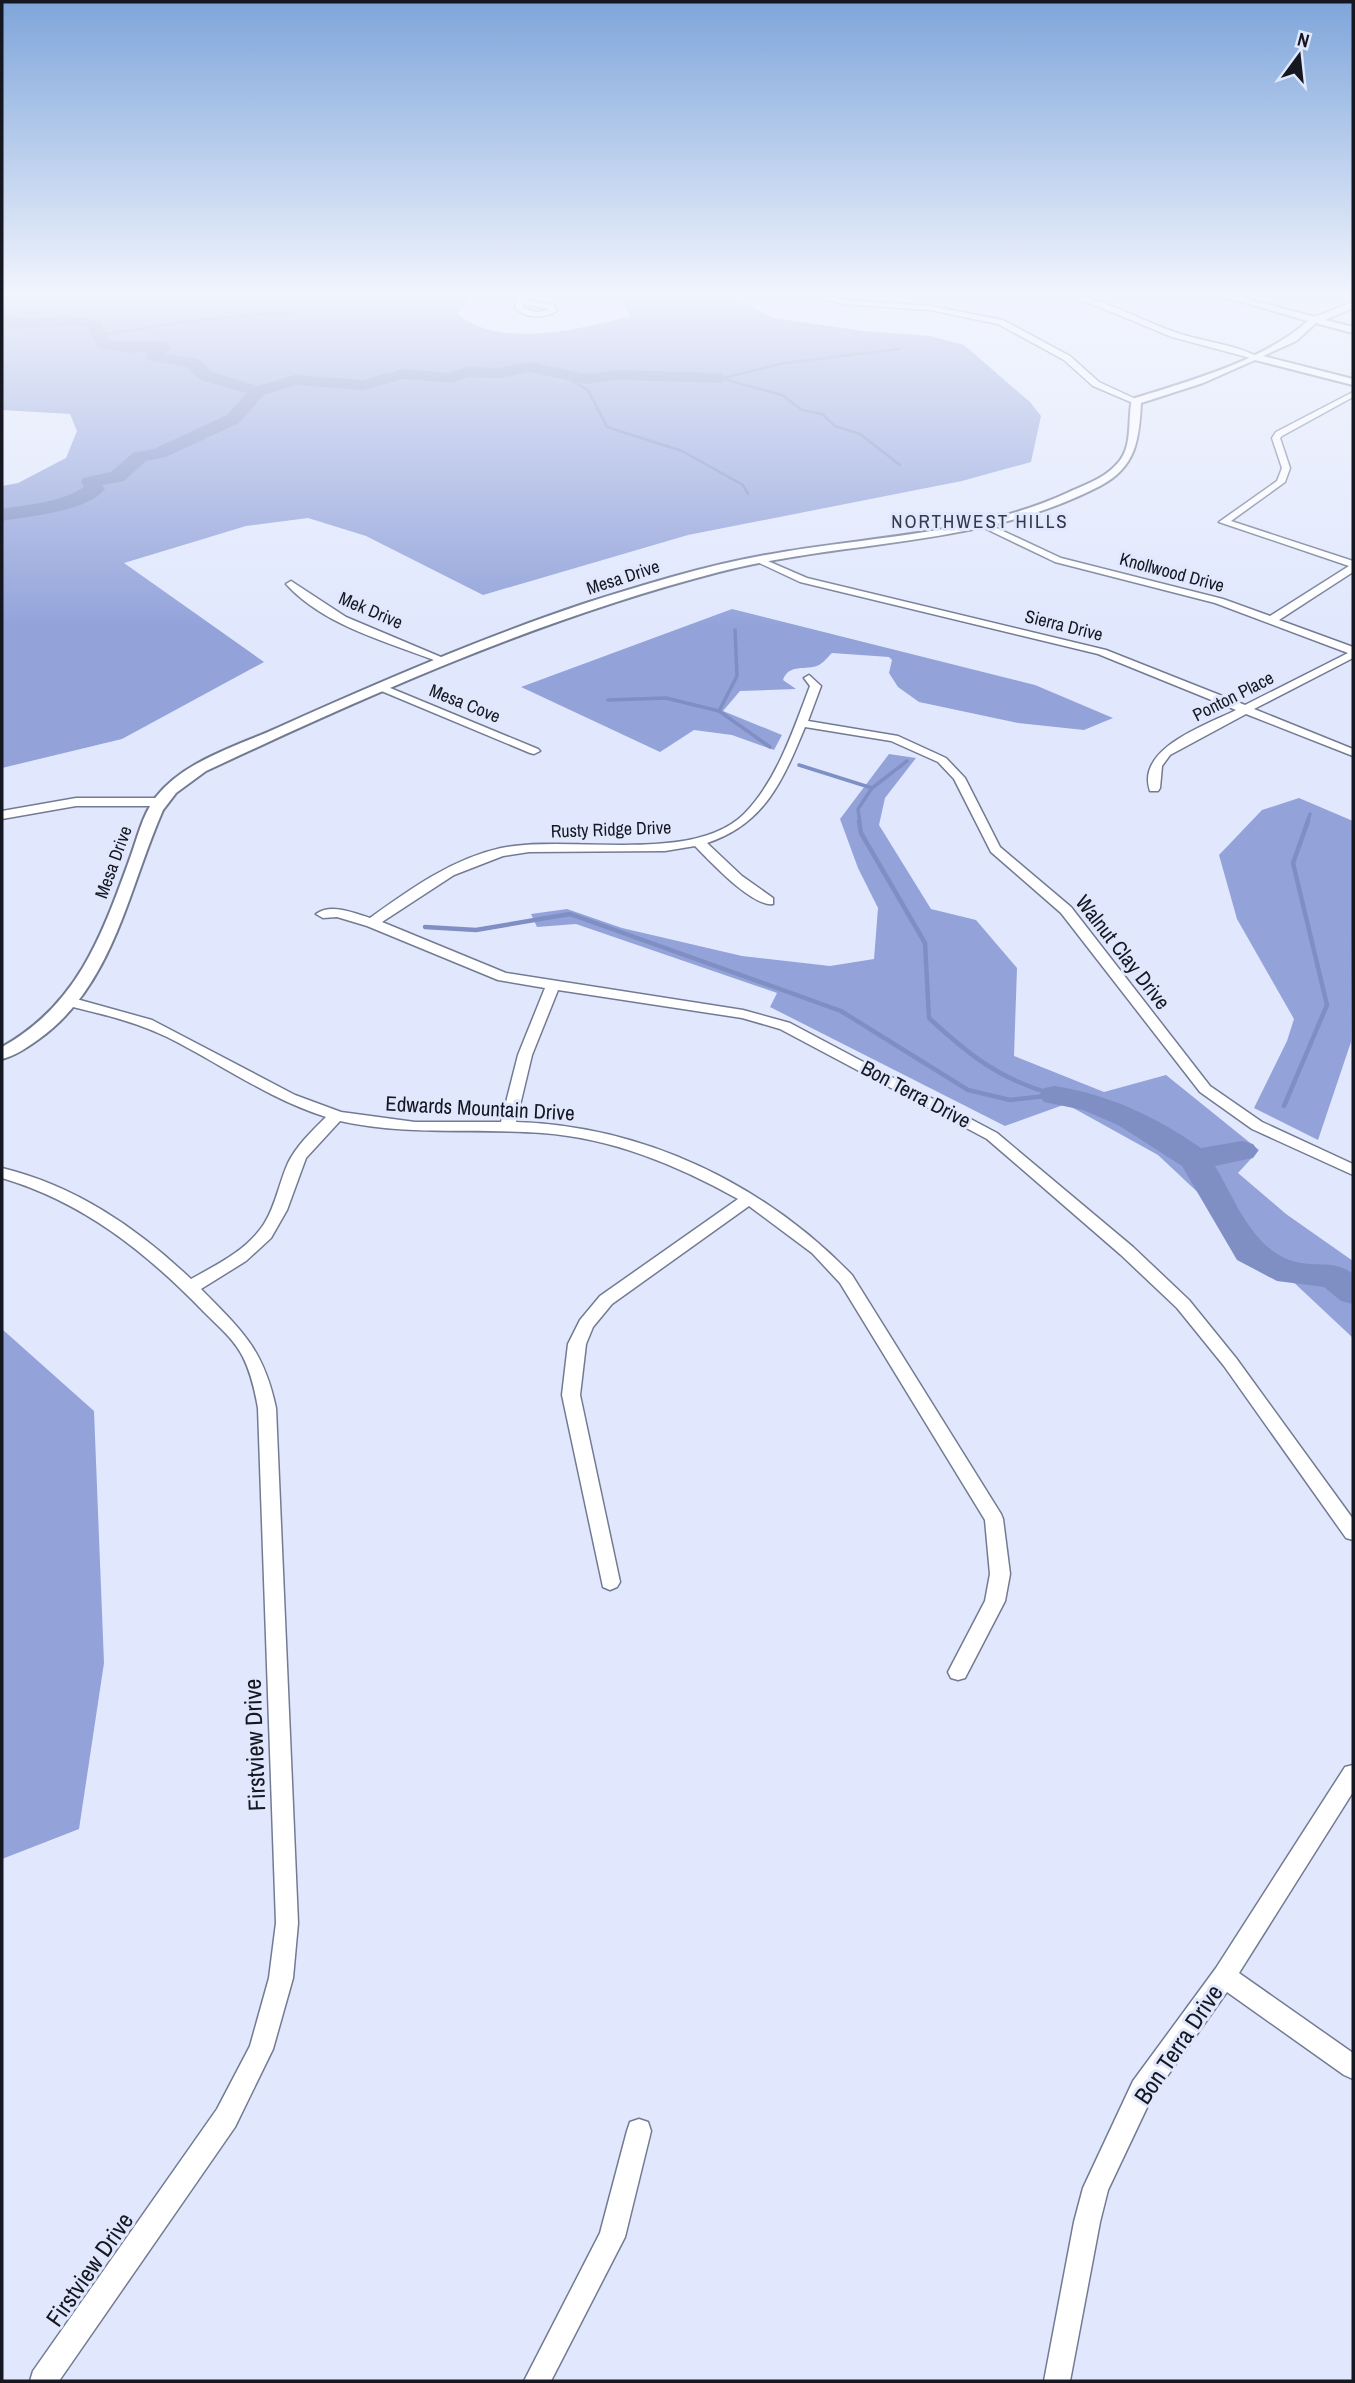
<svg xmlns="http://www.w3.org/2000/svg" width="1355" height="2383" font-family="'Archivo Narrow',sans-serif">
  <style>
    .forest { fill: #93a3da }
    .lines { fill: none; stroke-linecap: round; stroke-linejoin: round }
    .stream-far2 { stroke: #7f8fc4; stroke-width: 2.5 }
    .stream-far1 { stroke: #7f8fc4; stroke-width: 3.5 }
    .stream { stroke: #7f8fc4; stroke-width: 4.5 }
    .river { fill: #7f8fc4; fill-rule: evenodd }
    .minor-casing { stroke: #737b93; stroke-width: 3 }
    .tertiary-casing { stroke: #737b93; stroke-width: 4 }
    .minor { fill: #fff; fill-rule: evenodd }
    .tertiary { fill: #fff; fill-rule: evenodd }
    .labels { text-anchor: middle; dominant-baseline: central; stroke-width: 6; stroke-linejoin: round; paint-order: stroke }
    .far-street-label { font-size: 18px; fill: #151821; stroke: #e1e8fd }
    .far-neighbourhood-label { font-size: 19px; letter-spacing: 2px; fill: #33394e; stroke: #e1e8fd }
    .street-label { font-size: 21px; fill: #151821; stroke: #e1e8fd }
    .near-street-label { font-size: 24px; fill: #151821; stroke: #e1e8fd }
  </style>
  <rect width="100%" height="100%" fill="#e1e8fd"/>
  <path class="forest" d="M2 293H466L471 297 457 313C497 350 582 329 630 316L619 293H725L773 318 864 331 930 336 964 345 1030 402 1041 416 1031 462 962 481 688 535 483 595 366 536 308 518 246 526 124 563 264 662 122 739 2 768V486L18 483 66 458 77 431 70 414 2 410Z
    M732 609 1035 685 1113 718 1084 730 1018 723 919 702 898 687 889 673 892 660 889 657 832 653C828 657 823 663 819 665 806 671 789 663 783 680L796 689 740 691 723 711 782 735 774 750 732 735 694 730 660 752 521 687Z
    M889 754 916 758 885 798 879 825 931 909 976 920 1017 968 1014 1056 1104 1092 1166 1075 1259 1150 1238 1173 1286 1214 1353 1261V1338L1158 1155 1066 1104 1005 1126 770 1007 777 993 576 924 537 927 531 914 567 909 622 928 742 956 830 966 874 959 878 908 858 868 840 819Z
    M1299 798 1353 821 1351 1042 1318 1140 1254 1108 1287 1041 1294 1019 1237 919 1219 855 1262 810Z
    M2 1329 94 1411 104 1663 79 1829 2 1859Z"/>
  <g class="lines">
    <path class="stream-far2" d="M100 335 190 321 301 311 363 293
      M573 376 572 381 588 390 607 427 682 451 743 485 748 494
      M720 378 782 395 802 410 822 414 835 426 860 434 900 465
      M723 378 784 363 899 349"/>
    <path class="stream-far1" d="M735 630 737 676 719 711 770 747
      M608 700 666 698 719 711
      M799 765 872 788 858 809 860 823
      M872 788 907 761
      M1307 823 1310 814"/>
    <path class="stream" d="M859 821 861 833 925 943 929 1018C969 1055 999 1079 1052 1094
      M425 927 476 930 570 914 841 1011 968 1090 1010 1100 1055 1095
      M1284 1106 1327 1005 1293 863 1308 821"/>
    <path class="river" d="M2 315C35 324 67 311 101 322L110 341 166 342 170 348 165 354 198 359 212 372 258 386 294 375 363 380 404 369 450 373 466 367 499 368 529 362 586 374 618 370 720 373 728 378 720 383 618 380 586 384 529 372 499 378 468 377 452 383 404 379 363 390 295 385 264 395 239 423 166 457 146 461 124 481 102 485 105 489C87 512 29 516 2 521V509C29 504 60 503 84 487L81 482 83 478 111 472 133 453 154 449 227 415 247 393 200 380 187 367 147 360 145 357 150 351 130 353 98 348 88 328 81 326 12 329 2 325Z
      M1055 1086C1110 1095 1155 1116 1201 1148L1242 1141 1253 1144 1258 1151 1253 1158 1215 1166C1236 1201 1253 1251 1296 1262 1317 1267 1336 1260 1353 1274V1304L1341 1301 1324 1287 1277 1281 1237 1260 1182 1166 1118 1125 1083 1110 1044 1102 1039 1095 1044 1088Z"/>
    <g class="minor-casing">
      <path id="minor" d="M517 293H525L524 300 554 305 557 311C544 319 527 318 515 309ZM523 304 548 309 549 310 536 312 523 308Z
        M802 293H815L843 300 930 306 1003 320 1070 356 1099 382 1140 401 1133 403 1093 386 1064 360 998 324 930 310 843 304Z
        M1053 293C1099 293 1138 321 1181 334 1205 342 1237 345 1258 357L1254 359 1172 337 1097 306Z
        M1353 392V397L1282 436 1280 438 1290 468 1285 482 1231 521 1353 561V572L1279 620 1353 647V658L1254 709 1353 749V756L1246 714 1170 755 1162 766 1160 788 1158 791H1150C1135 748 1207 725 1236 710L1098 654 800 582 753 560 761 558 807 578 1106 650 1245 705 1348 653 1215 603 1055 562 978 525 986 523 1061 558 1223 599 1270 616 1349 566 1219 522 1277 481 1282 468 1272 438 1276 432Z
        M291 581 346 617 448 660 439 662C388 642 324 626 286 584Z
        M809 675 821 686 808 721 898 736 946 758 965 778 1000 847 1071 907 1210 1086 1262 1122 1353 1164V1175L1252 1129 1200 1092 1061 913 991 852 954 779 938 762 891 741 805 727C783 780 765 824 707 843L742 876 773 898V904C752 907 710 861 695 846L665 851 529 852 503 856 454 875 382 922 506 973 743 1010 790 1023 997 1133 1133 1247 1189 1300 1236 1358 1353 1519V1540L1346 1538 1224 1366 1177 1308 1121 1255 987 1139 780 1029 742 1018 558 990 532 1055 516 1122C644 1126 764 1184 852 1275L1001 1514 1003 1519 1010 1574 1005 1601 965 1678 958 1680 951 1678 948 1672 985 1601 990 1574 985 1520 840 1283 812 1253 749 1206 612 1304 593 1327 586 1344 580 1395 620 1582 617 1587 610 1590 603 1587 562 1395 568 1344 580 1320 600 1296 738 1199C677 1165 612 1138 542 1133 474 1128 407 1136 340 1121L306 1158 287 1210 271 1238 246 1261 201 1289C242 1331 263 1348 276 1408L298 1923 293 1978 273 2049 235 2127 59 2381H30L33 2371 217 2109 250 2046 269 1978 276 1923 258 1408C255 1391 251 1373 243 1357 234 1339 218 1326 204 1312 146 1252 83 1202 2 1178V1168C76 1186 137 1228 191 1279 218 1264 247 1250 264 1224 276 1205 279 1183 288 1163 297 1145 312 1131 326 1117 269 1099 221 1064 167 1037 134 1021 101 1014 65 1005L63 1002 70 998 80 1000 152 1020 295 1095 341 1112 415 1122H501L518 1055 545 988 498 980 367 926 337 917 323 918 316 914C331 903 354 913 370 918 410 889 452 859 501 848 570 834 692 865 744 814 777 781 794 728 810 686L804 678Z
        M383 685 538 749 540 751 534 754 530 753 379 690 378 688Z
        M76 798H159L165 802 159 806H76L2 819V811Z
        M1353 1765V1792L1239 1973 1353 2053V2079L1344 2075 1227 1992 1151 2099 1108 2190 1100 2222 1070 2381H1044L1074 2222 1083 2188 1133 2081 1216 1968 1345 1767Z
        M639 2119 648 2122 651 2131 625 2237 551 2381H524L600 2233 627 2131 630 2122Z"/>
    </g>
    <g class="tertiary-casing">
      <path id="tertiary" d="M1211 293H1225L1315 317 1353 302V308L1325 320 1353 327V333L1316 323 1296 341 1263 356 1353 379V385L1255 360 1203 383 1141 403C1139 440 1136 467 1100 486 981 548 845 539 719 572 541 618 373 693 206 771L176 793 163 810C128 889 114 985 39 1039 28 1047 15 1056 2 1059V1047C77 1005 101 938 129 861 137 840 142 815 156 797 184 761 237 746 277 728 377 683 479 639 583 604 643 585 704 566 766 555 867 536 973 536 1067 493 1084 485 1103 479 1116 465 1134 448 1127 420 1132 399 1189 381 1263 361 1308 321Z"/>
    </g>
    <use href="#minor" class="minor"/>
    <use href="#tertiary" class="tertiary"/>
  </g>
  <linearGradient id="sky" x2="0" y2="1"><stop stop-color="#7ea5da"/><stop offset="0.47" stop-color="#f2f5fe"/><stop offset="1" stop-color="#f2f5fe" stop-opacity="0"/></linearGradient>
  <rect width="1355" height="627" fill="url(#sky)"/>
  <g class="labels">
    <g class="far-street-label">
      <text transform="translate(1172 572) rotate(15)">Knollwood Drive</text>
      <text transform="translate(623 577) rotate(-18)">Mesa Drive</text>
      <text transform="translate(371 610) rotate(23)">Mek Drive</text>
      <text transform="translate(1064 625) rotate(14)">Sierra Drive</text>
      <text transform="translate(1233 696) rotate(-27)">Ponton Place</text>
      <text transform="translate(465 703) rotate(22)">Mesa Cove</text>
      <text transform="translate(611 829) rotate(-2)">Rusty Ridge Drive</text>
      <text transform="translate(113 862) rotate(-70)">Mesa Drive</text>
    </g>
    <g class="far-neighbourhood-label">
      <text x="980" y="521">NORTHWEST HILLS</text>
    </g>
    <g class="street-label">
      <text transform="translate(1123 952) rotate(52)">Walnut Clay Drive</text>
      <text transform="translate(916 1094) rotate(28)">Bon Terra Drive</text>
      <text transform="translate(480 1108) rotate(3)">Edwards Mountain Drive</text>
    </g>
    <g class="near-street-label">
      <text transform="translate(254 1745) rotate(-92)">Firstview Drive</text>
      <text transform="translate(1178 2044) rotate(-56)">Bon Terra Drive</text>
      <text transform="translate(89 2269) rotate(-55)">Firstview Drive</text>
    </g>
  </g>
  <rect width="1355" height="2383" fill="none" stroke="#151821" stroke-width="7"/>
  <g transform="translate(1299 56) rotate(15)" stroke="#e1e8fd" stroke-width="5" paint-order="stroke">
  <path d="M0-5L12 26L0 18L-12 26Z" fill="#151821"/>
  <text y="-10" font-size="19" font-weight="bold" text-anchor="middle" fill="#151821">N</text>
  </g>
</svg>
